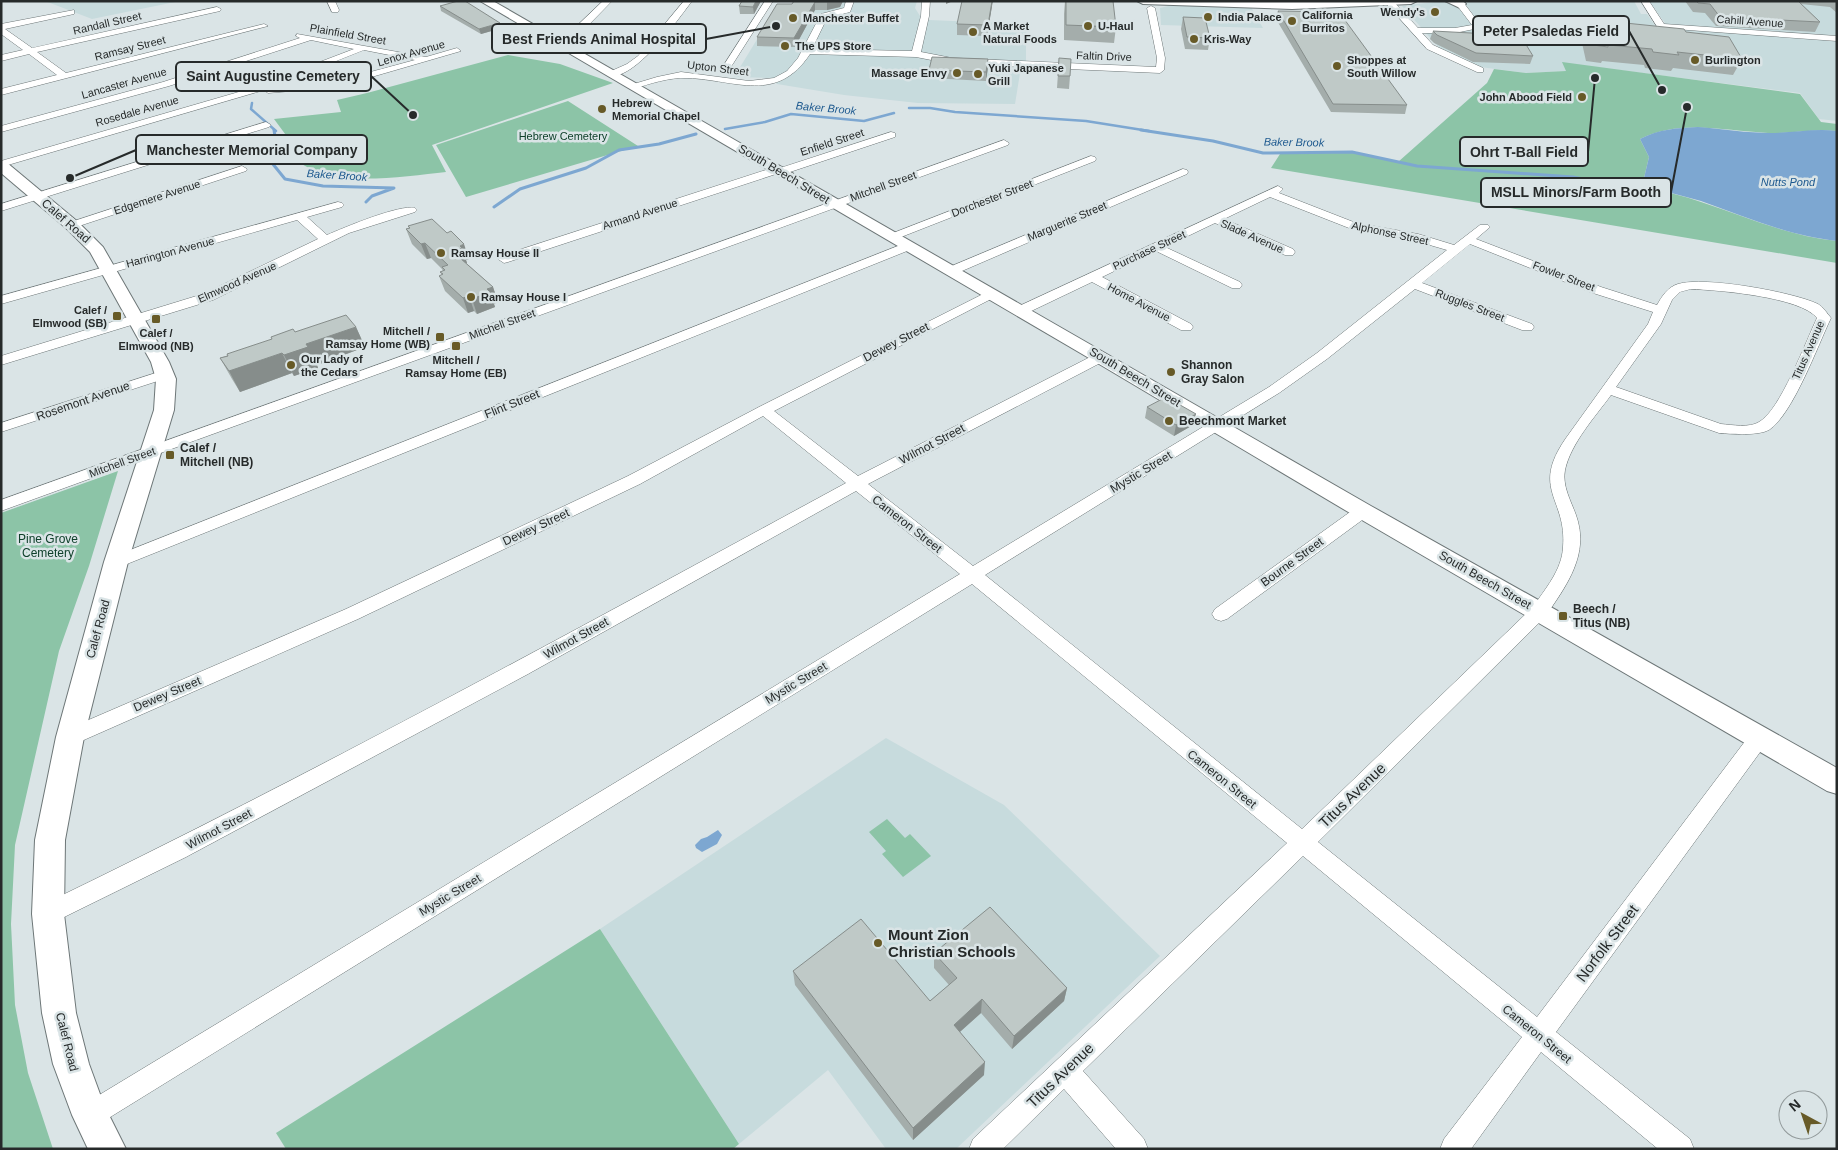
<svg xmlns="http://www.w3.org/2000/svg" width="1838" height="1150" font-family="Arial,sans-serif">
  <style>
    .built { fill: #c7dbdd }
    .green { fill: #8cc4a7 }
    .water { fill: #7da7d1 }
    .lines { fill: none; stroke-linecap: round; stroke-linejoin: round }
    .stream-far1 { stroke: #7da7d1; stroke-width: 2.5 }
    .stream { stroke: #7da7d1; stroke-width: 3 }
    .street-casing { stroke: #6d7677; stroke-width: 1 }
    .secondary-casing { stroke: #6d7677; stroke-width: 2 }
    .primary-casing { stroke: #6d7677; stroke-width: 2 }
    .street { fill: #fff; fill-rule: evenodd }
    .secondary { fill: #fff; fill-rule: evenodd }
    .primary { fill: #fff; fill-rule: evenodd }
    .wall { fill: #a4adab }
    .shaded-wall { fill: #868d8b }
    .building { fill: #bfc9c7; stroke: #868d8b }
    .poi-dot { fill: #675a27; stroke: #dae4e6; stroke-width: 2 }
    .labels { text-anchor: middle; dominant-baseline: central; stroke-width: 5; stroke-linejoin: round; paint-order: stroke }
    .far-poi-label { font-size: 11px; font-weight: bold; fill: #262a2a; stroke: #dae4e6; text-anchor: start }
    .far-street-label { font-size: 11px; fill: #262a2a; stroke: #dae4e6 }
    .far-water-label { font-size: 11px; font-style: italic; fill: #1d598f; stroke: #dae4e6 }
    .far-park-label { font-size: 11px; fill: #0f402b; stroke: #dae4e6 }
    .street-label { font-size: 12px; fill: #262a2a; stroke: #dae4e6 }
    .poi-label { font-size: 12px; font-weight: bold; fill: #262a2a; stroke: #dae4e6; text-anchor: start }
    .park-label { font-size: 12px; fill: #0f402b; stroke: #dae4e6 }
    .near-street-label { font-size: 15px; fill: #262a2a; stroke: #dae4e6 }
    .near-poi-label { font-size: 15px; font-weight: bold; fill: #262a2a; stroke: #dae4e6; text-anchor: start }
    .leader { fill: none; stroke: #262a2a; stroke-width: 2 }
    .callout-dot { fill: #262a2a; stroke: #dae4e6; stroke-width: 2 }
    .callout { fill: #dae4e6; stroke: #262a2a; stroke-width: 2 }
    .callout-label { font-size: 14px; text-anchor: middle; font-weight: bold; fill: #262a2a }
  </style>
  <rect width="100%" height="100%" fill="#dae4e6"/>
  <path class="built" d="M45 1H180L92 19Z
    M812 1H917L915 8 920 16 929 20 1026 24V61L1021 67 1015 104 918 103 844 95 777 84 772 78 734 77 775 10Z
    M1442 1H1634L1641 14H1647L1656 27 1837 41V121L1819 119 1800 93 1563 63 1567 71 1526 73 1480 67 1442 51 1402 6Z
    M1649 1H1837V36L1667 26Z
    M1172 5 1251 7 1263 28 1161 25 1160 8Z
    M886 738 1004 805 1160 956 956 1149H886L828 1070 739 1144 600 929Z"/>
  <path class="green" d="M508 55 560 64 613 83 432 145 446 172C410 176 354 184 320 173 312 170 304 165 296 161L294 146 274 119 341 112 337 100 367 93Z
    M1562 62 1800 94 1821 122 1837 124V131C1814 128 1791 134 1768 133 1725 131 1680 119 1640 139L1649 157 1644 178 1649 187C1666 192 1684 196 1701 202 1746 217 1789 236 1837 241V263L1271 168 1280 154 1352 152 1398 162 1487 83 1494 69 1526 73 1566 71Z
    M568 101 638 146 466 197 436 145Z
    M118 471 89 566 59 651 15 845 11 924 15 1005 28 1073 53 1149H1V513Z
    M887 819 905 838 910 834 931 856 903 877 882 854 886 851 869 832Z
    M600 929 739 1144 733 1149H286L276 1133Z"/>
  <path class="water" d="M1698 127C1723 129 1747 133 1771 133 1793 133 1815 128 1837 131V241C1789 236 1746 217 1701 201 1684 196 1666 192 1649 187L1644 178 1649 157 1640 139C1659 129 1677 128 1698 127Z
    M718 830 722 835 717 844 702 852 696 848 695 845 701 839 707 837Z"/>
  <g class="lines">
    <path class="stream-far1" d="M252 103 251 109 276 131
      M909 108H930L955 112 1086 121 1149 131
      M725 129 765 122 791 114 864 121 894 113"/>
    <path class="stream" d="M274 130 277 149 268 158 285 179 323 186 394 188 372 196 366 202
      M1141 130 1213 141 1263 153 1352 152 1417 166 1573 177 1615 185 1654 187
      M494 207 520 189 586 168 619 150 659 144 696 134"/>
    <g class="street-casing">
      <path id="street" d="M327 1H335L339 10 338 12H332Z
        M603 1H612L570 44 564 48H558V44Z
        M684 1H692C677 21 635 80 609 76V72L627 64 638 56Z
        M765 1H773L729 70H723L722 68Z
        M846 1H854L850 12 827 18 812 49 912 51 921 16 922 1H930L929 16 921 52 952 58 1156 67 1157 58 1147 8 1151 6 1155 8 1165 58 1164 70 1160 73 952 64 916 57 810 54C777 104 736 80 688 78 669 77 650 84 632 89L627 86 657 77 681 72 749 81 774 78 787 71 798 58 821 14 844 8Z
        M1384 1H1393L1418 28H1455L1472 25 1456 4 1463 2 1479 23V28L1455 33H1422L1433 45 1483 68V72H1477L1427 49Z
        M1641 1H1649L1664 24 1837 36V41L1661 28H1658Z
        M217 7 221 9 220 11 37 52 66 73 264 24 268 26 1 95V89L57 75 29 54 1 61V55L23 50 1 34V24L74 10V14L5 29 32 48Z
        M297 34 426 57 457 48 461 51 337 87 268 93 264 90 1 167V161L249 89 354 49 311 40 169 86 1 132V126L163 82 300 38 296 36ZM364 50 415 60 337 81 271 87Z
        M266 122 271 125 269 127 1 211V204Z
        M891 132 895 133V137L784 174H776L508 262 504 263 498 259 500 256 772 168H780Z
        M1004 140 1009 143 1008 145 1 511V500Z
        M1091 156 1095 157 1096 159 1095 161 896 239 892 241 886 237 888 235Z
        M242 166 247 169 246 171 76 227 72 228 66 225 68 223Z
        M1183 169 1187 170 1188 172 1187 174 955 274 951 275 945 271 947 268Z
        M1278 186 1283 189 1279 193 1356 223 1418 234 1454 245 1480 225H1488L1490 227 1476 239 1601 287 1657 305C1662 296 1668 287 1678 284 1704 276 1793 292 1818 304 1823 307 1827 313 1831 318 1818 345 1793 414 1769 430 1758 436 1731 434 1719 433L1611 395C1595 417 1571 443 1565 470 1562 486 1571 501 1576 515 1590 554 1567 585 1545 617L1318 842 1537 1017 1752 732 1759 730 1766 732 1769 738 1766 744 1556 1032 1690 1139 1694 1149H1658L1541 1052 1471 1149H1440L1444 1139 1522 1037 1303 856 1083 1071 1144 1139 1148 1149H1116L1064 1089 1003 1149H969L973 1139 1287 843 972 584 99 1124 90 1128 81 1124 77 1115 81 1106 960 574 856 491 528 674 186 857 48 925 40 922 36 914 40 906C313 774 579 628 846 483L763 416 640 484 358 619 77 743 70 745 63 743 60 737 63 731 346 609 628 476 759 407 991 290 997 294 995 297 774 411 858 476 1096 354H1106L1108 357 1106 360 868 484 973 566 1269 387 1317 353 1447 250 1416 241 1349 228 1270 197 1224 219 1293 249 1295 252 1293 255H1285L1215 223 1165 247 1240 282 1242 285 1240 288H1232L1156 251 1102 277 1191 324 1193 327 1191 330H1181L1092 282 1025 314H1015L1013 311 1015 308ZM1470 244 1593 293 1653 312 1648 324 1566 438C1530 490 1567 498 1563 547 1562 570 1545 589 1533 607L1302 829 985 575 1279 393 1327 359 1415 289 1522 330H1532L1534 327 1532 324 1422 283ZM1691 289C1718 290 1801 297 1817 318 1806 341 1780 411 1759 422 1750 428 1732 425 1721 424L1616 387 1661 324 1672 300 1680 292Z
        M338 202 342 203 344 205 342 207 307 217 327 235C343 228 400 204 415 208L417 210 415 212 349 233 213 300 1 365V356L203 294 318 239 297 220 1 304V296Z
        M908 242 912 243 914 246 912 249 122 566 116 568 110 566 107 562 110 558Z
        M165 370 170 371 172 374 170 377 1 432V423Z
        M1363 506 1369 507 1371 511 1369 515 1227 619 1221 621 1215 619 1212 614 1215 609 1357 507Z"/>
    </g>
    <g class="secondary-casing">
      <path id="secondary" d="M480 1H493L1371 506 1837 768V794L1827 791 1355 516 1094 361Z
        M1 161 6 162 78 222 103 247 169 362 176 379 174 410 128 562 84 737 65 840 64 914 76 1013 89 1064 104 1105 126 1149H88L72 1115 53 1064 42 1013 32 914 35 840 56 737 104 562 154 410 156 379 151 362 90 252 66 228 1 173Z"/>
    </g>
    <g class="primary-casing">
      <path id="primary" d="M1137 1H1417L1411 4 1292 9 1143 4Z
        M1445 1H1463L1466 4 1460 8Z"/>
    </g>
    <use href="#street" class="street"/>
    <use href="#secondary" class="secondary"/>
    <use href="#primary" class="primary"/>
  </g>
  <path class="wall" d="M742 1H761L754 14H740L739 6Z
    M794 1H843L840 7 827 10H815L795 47 757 46V37L792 4Z
    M1065 1 1116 27 1114 43 1064 40V14Z
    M1685 1H1837V13L1830 7 1801 4 1820 22 1815 32 1716 26 1705 13 1693 12Z
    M440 6 502 28 481 34 441 11Z
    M992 6 987 36 957 35V24Z
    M1278 11 1407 105 1405 114 1331 112 1276 19Z
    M1183 17 1210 38 1208 50 1185 49 1181 29Z
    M1586 19 1686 32 1742 59 1733 75 1673 68 1671 71 1645 68 1644 65 1602 61 1601 63 1586 61 1580 34Z
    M1433 31 1533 56 1530 64 1473 62 1434 43 1430 39Z
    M1059 58 1070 76 1069 89 1057 88Z
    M988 59V67L986 81 929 78V70Z
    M408 226 469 259 466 260 467 263H466L493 287 498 302 494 304 495 307 477 314 474 311 468 313 445 291 439 276 442 275 440 272 443 271 442 269 431 258 427 259 412 244 406 229 409 228Z
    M356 327 365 347 317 365 318 368 294 376 292 373 240 392 232 379 220 358 295 332Z
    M1147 407 1193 425 1174 436 1145 418Z
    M934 953 1067 988 1064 1001 1012 1049 981 1013 960 1032 984 1075 913 1140 795 985 793 971 930 1001 949 985 934 968Z"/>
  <path class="shaded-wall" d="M756 1H761L754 14 753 7Z
    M830 1H843L840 7 827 10V2Z
    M946 1H953L946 4Z
    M992 1H993L992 6 987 36 988 25Z
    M815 2V10L795 47 794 38Z
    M500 23 502 28 481 34 479 29Z
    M988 59V67L986 81V72Z
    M425 243 431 258 427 259 421 244Z
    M464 244 469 259 466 260 467 263 458 266 452 251 460 246Z
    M493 287 498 302 494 304 495 307 477 314 472 299 487 289Z
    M469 296 474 311 468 313 463 298Z
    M356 327 365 347 317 365 318 368 294 376 284 355 306 344Z
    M282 353 292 373 240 392 229 371Z
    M1196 414 1193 425 1174 436 1176 425Z
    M1067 988 1064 1001 1012 1049 1014 1036Z
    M982 999 981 1013 953 1038 954 1025Z
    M985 1062 984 1075 913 1140V1128Z"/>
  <path class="building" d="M458 1H465L500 23 479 29 440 6Z
    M742 1H756L753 7 739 6Z
    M794 1H830L827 2H815L794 38 757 37 777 4H792Z
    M962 1H992L988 25 957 24Z
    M1066 1H1113L1116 27 1066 25Z
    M1696 1H1798L1820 22 1720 17 1710 4 1698 3Z
    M1278 11 1339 12 1407 105 1333 104Z
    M1183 17 1205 18 1210 38 1187 37Z
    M1586 19 1684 29 1686 32 1729 37 1742 59 1677 52 1679 55 1653 52 1652 49 1608 45V47L1593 45Z
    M1433 31 1509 35 1522 38 1533 56 1476 53 1437 35Z
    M932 57 988 59 986 72 929 70Z
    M1059 58 1071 59 1070 76H1058Z
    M432 219 447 233 451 231 464 244 460 246 462 248 452 251 493 287 487 289 490 292 472 299 469 296 463 298 439 276 443 274 440 272 445 270 442 267 448 265 425 243 421 244 406 229 410 228 408 226Z
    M346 315 356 327 306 344 308 347 284 355 282 353 229 371 220 358 228 356 227 354 272 339 271 337 293 329 295 332Z
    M1166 397 1196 414 1176 425 1147 407Z
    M990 907 1067 988 1014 1036 982 999 954 1025 985 1062 913 1128 793 971 861 919 930 1001 957 978 934 953Z"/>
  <g class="poi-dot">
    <circle cx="1435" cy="12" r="5"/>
    <circle cx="1208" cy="17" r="5"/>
    <circle cx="793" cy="18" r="5"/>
    <circle cx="1292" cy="21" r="5"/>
    <circle cx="1088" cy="26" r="5"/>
    <circle cx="973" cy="32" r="5"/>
    <circle cx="1194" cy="39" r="5"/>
    <circle cx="785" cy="46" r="5"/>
    <circle cx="1695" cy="60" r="5"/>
    <circle cx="1337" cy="66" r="5"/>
    <circle cx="957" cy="73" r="5"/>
    <circle cx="978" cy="74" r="5"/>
    <circle cx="1582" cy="97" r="5"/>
    <circle cx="602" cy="109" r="5"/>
    <circle cx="441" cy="253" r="5"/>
    <circle cx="471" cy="297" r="5"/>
    <rect x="112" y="311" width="10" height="10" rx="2.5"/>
    <rect x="151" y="314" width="10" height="10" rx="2.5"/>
    <rect x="435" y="332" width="10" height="10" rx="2.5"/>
    <rect x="451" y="341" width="10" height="10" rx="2.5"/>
    <circle cx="291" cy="365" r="5"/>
    <circle cx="1171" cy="372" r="5"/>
    <circle cx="1169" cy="421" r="5"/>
    <rect x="165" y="450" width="10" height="10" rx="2.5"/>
    <rect x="1558" y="611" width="10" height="10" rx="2.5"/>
    <circle cx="878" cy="943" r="5"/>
  </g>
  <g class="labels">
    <g class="far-poi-label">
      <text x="1425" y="12" text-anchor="end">Wendy's</text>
      <text x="1302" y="15">California<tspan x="1302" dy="13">Burritos</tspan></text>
      <text x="1218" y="17">India Palace</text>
      <text x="803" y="18">Manchester Buffet</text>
      <text x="983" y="26">A Market<tspan x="983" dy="13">Natural Foods</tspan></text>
      <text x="1098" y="26">U-Haul</text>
      <text x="1204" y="39">Kris-Way</text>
      <text x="795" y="46">The UPS Store</text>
      <text x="1347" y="60">Shoppes at<tspan x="1347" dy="13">South Willow</tspan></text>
      <text x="1705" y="60">Burlington</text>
      <text x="988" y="68">Yuki Japanese<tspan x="988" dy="13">Grill</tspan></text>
      <text x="947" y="73" text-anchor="end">Massage Envy</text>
      <text x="1572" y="97" text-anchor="end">John Abood Field</text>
      <text x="612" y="103">Hebrew<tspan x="612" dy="13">Memorial Chapel</tspan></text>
      <text x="451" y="253">Ramsay House II</text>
      <text x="481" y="297">Ramsay House I</text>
      <text x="107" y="310" text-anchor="end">Calef /<tspan x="107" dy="13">Elmwood (SB)</tspan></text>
      <text x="430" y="331" text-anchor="end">Mitchell /<tspan x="430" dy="13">Ramsay Home (WB)</tspan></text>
      <text x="156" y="333" text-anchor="middle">Calef /<tspan x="156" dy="13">Elmwood (NB)</tspan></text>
      <text x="301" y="359">Our Lady of<tspan x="301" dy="13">the Cedars</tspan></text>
      <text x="456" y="360" text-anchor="middle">Mitchell /<tspan x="456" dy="13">Ramsay Home (EB)</tspan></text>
    </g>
    <g class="far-street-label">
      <text transform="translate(1750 21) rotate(4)">Cahill Avenue</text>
      <text transform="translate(107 23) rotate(-13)">Randall Street</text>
      <text transform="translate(348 34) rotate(10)">Plainfield Street</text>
      <text transform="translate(130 48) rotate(-14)">Ramsay Street</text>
      <text transform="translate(411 53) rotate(-16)">Lenox Avenue</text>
      <text transform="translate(1104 56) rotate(2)">Faltin Drive</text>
      <text transform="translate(718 68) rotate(7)">Upton Street</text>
      <text transform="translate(124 83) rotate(-16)">Lancaster Avenue</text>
      <text transform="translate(137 111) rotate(-16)">Rosedale Avenue</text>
      <text transform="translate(832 142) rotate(-18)">Enfield Street</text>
      <text transform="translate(883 186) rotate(-20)">Mitchell Street</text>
      <text transform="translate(157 197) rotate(-18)">Edgemere Avenue</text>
      <text transform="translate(992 198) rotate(-21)">Dorchester Street</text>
      <text transform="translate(640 214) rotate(-18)">Armand Avenue</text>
      <text transform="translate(1067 221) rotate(-23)">Marguerite Street</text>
      <text transform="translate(1390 233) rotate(12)">Alphonse Street</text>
      <text transform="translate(1252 236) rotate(24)">Slade Avenue</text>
      <text transform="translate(1149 250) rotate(-25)">Purchase Street</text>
      <text transform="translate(170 252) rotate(-15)">Harrington Avenue</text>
      <text transform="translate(1564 276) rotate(21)">Fowler Street</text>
      <text transform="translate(237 282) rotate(-24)">Elmwood Avenue</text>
      <text transform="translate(1139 302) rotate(28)">Home Avenue</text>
      <text transform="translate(1470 305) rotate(21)">Ruggles Street</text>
      <text transform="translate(502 324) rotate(-20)">Mitchell Street</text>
      <text transform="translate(1808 350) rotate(-66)">Titus Avenue</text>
      <text transform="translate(122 462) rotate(-20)">Mitchell Street</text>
    </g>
    <g class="far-water-label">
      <text transform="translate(826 108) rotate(5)">Baker Brook</text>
      <text transform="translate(1294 142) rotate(1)">Baker Brook</text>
      <text transform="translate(337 175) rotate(4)">Baker Brook</text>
      <text x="1788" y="182">Nutts Pond</text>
    </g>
    <g class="far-park-label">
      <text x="563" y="136">Hebrew Cemetery</text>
    </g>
    <g class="street-label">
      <text transform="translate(784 174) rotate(31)">South Beech Street</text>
      <text transform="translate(66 221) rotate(41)">Calef Road</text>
      <text transform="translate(896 342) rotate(-27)">Dewey Street</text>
      <text transform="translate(1135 377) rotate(31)">South Beech Street</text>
      <text transform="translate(83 401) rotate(-19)">Rosemont Avenue</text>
      <text transform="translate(512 404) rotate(-22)">Flint Street</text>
      <text transform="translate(932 444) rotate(-28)">Wilmot Street</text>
      <text transform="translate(1141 472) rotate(-31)">Mystic Street</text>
      <text transform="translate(907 524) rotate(38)">Cameron Street</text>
      <text transform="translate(536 527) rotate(-25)">Dewey Street</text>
      <text transform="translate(1292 562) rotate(-36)">Bourne Street</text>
      <text transform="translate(1485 580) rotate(30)">South Beech Street</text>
      <text transform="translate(98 629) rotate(-75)">Calef Road</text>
      <text transform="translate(576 638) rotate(-29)">Wilmot Street</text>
      <text transform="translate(796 683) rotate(-31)">Mystic Street</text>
      <text transform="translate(167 694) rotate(-23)">Dewey Street</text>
      <text transform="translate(1222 779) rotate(39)">Cameron Street</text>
      <text transform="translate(219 829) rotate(-28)">Wilmot Street</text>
      <text transform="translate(450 895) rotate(-31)">Mystic Street</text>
      <text transform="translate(1537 1034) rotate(39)">Cameron Street</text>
      <text transform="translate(67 1042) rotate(76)">Calef Road</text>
    </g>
    <g class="poi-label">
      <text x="1181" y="365">Shannon<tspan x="1181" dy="14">Gray Salon</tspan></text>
      <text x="1179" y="421">Beechmont Market</text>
      <text x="180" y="448">Calef /<tspan x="180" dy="14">Mitchell (NB)</tspan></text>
      <text x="1573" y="609">Beech /<tspan x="1573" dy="14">Titus (NB)</tspan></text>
    </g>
    <g class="park-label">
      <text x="48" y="539">Pine Grove<tspan x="48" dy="14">Cemetery</tspan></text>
    </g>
    <g class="near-street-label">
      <text transform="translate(1352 795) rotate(-44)">Titus Avenue</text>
      <text transform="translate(1607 943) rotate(-53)">Norfolk Street</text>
      <text transform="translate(1060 1075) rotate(-44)">Titus Avenue</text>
    </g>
    <g class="near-poi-label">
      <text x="888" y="934">Mount Zion<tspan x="888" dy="17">Christian Schools</tspan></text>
    </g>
  </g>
  <path class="leader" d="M1662 90L1629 31M776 26L706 39M413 115L371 76M70 178L136 150M1595 78L1588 152M1687 107L1671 192"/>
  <g class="callout-dot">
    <circle cx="1662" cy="90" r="5"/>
    <circle cx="776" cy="26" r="5"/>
    <circle cx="413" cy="115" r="5"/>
    <circle cx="70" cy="178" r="5"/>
    <circle cx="1595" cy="78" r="5"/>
    <circle cx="1687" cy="107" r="5"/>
  </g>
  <g class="callout">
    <rect x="1473" y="16" width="156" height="29" rx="5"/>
    <rect x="492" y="24" width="214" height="29" rx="5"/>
    <rect x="176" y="62" width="195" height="29" rx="5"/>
    <rect x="136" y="135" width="231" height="29" rx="5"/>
    <rect x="1460" y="137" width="128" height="29" rx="5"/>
    <rect x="1481" y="178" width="190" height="29" rx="5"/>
  </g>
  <g class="callout-label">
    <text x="1551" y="36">Peter Psaledas Field</text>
    <text x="599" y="44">Best Friends Animal Hospital</text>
    <text x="273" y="81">Saint Augustine Cemetery</text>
    <text x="252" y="155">Manchester Memorial Company</text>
    <text x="1524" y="157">Ohrt T-Ball Field</text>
    <text x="1576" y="197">MSLL Minors/Farm Booth</text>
  </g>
  <rect width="1838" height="1150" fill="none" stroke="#262a2a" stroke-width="5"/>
  <g transform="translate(1803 1115) rotate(320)"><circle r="24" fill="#dae4e6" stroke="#929a9b"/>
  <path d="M0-4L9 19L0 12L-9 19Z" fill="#675a27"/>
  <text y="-8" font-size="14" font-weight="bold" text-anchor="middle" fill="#262a2a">N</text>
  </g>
</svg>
